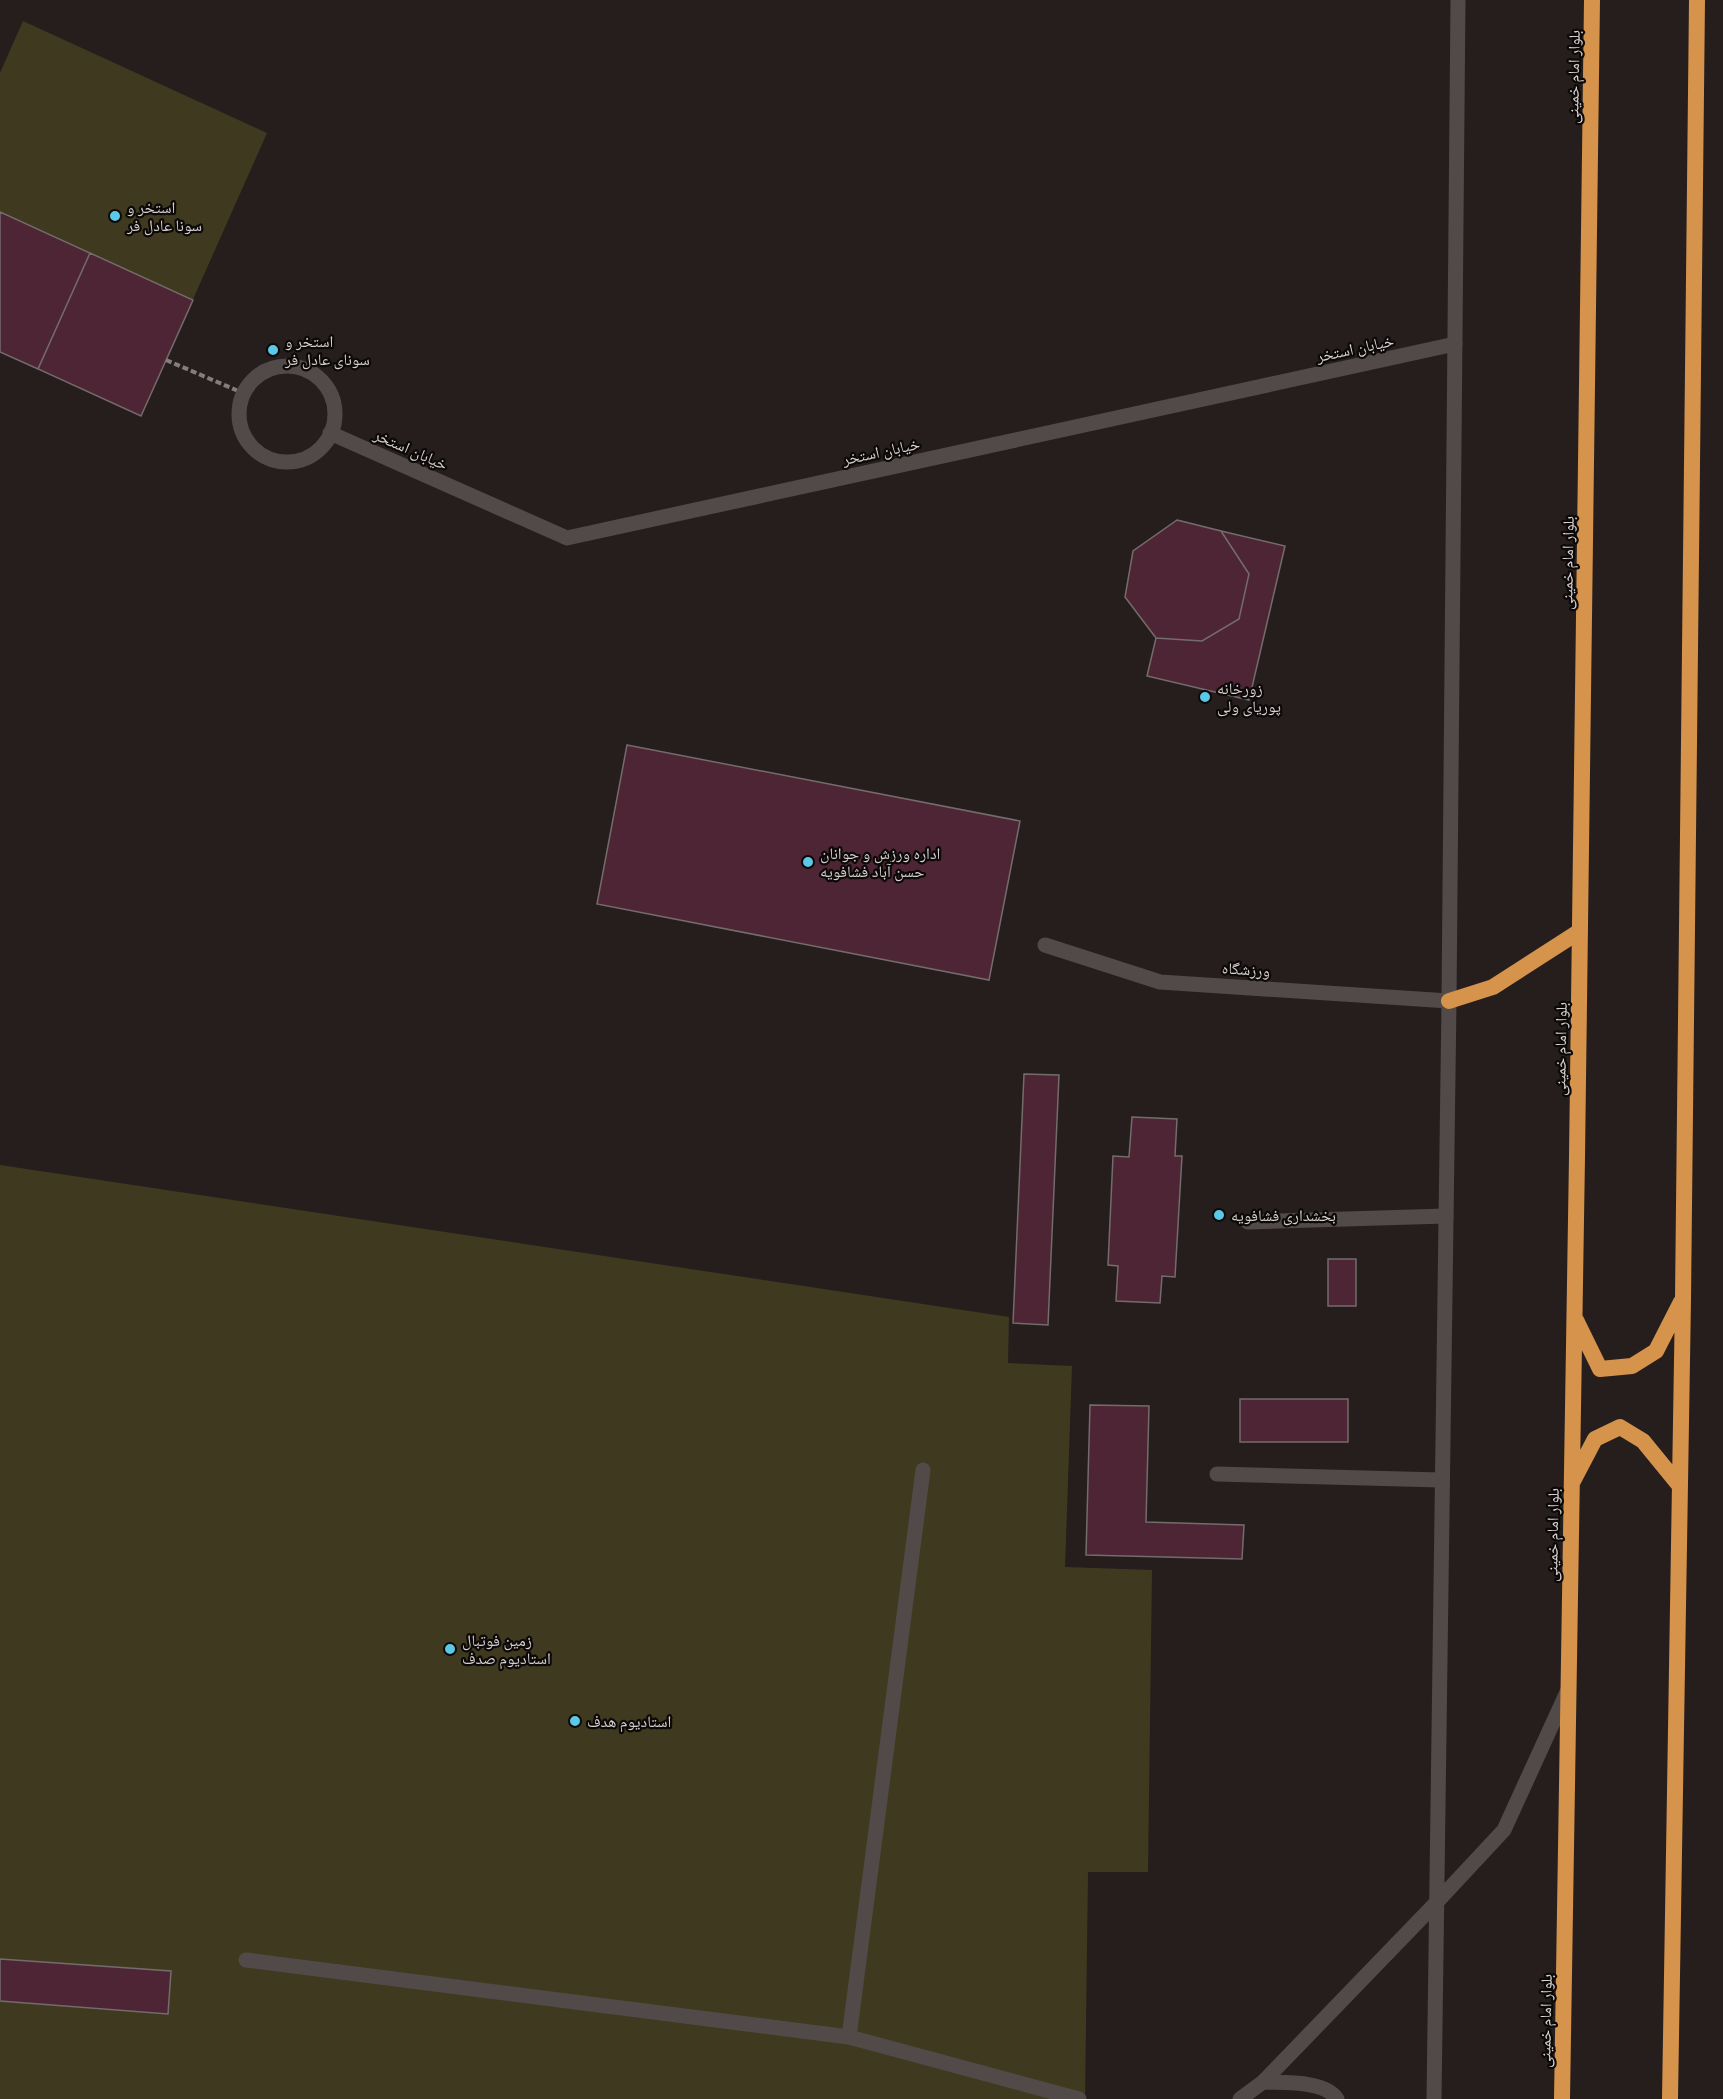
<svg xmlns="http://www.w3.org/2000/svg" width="1723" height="2099" font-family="'Titillium Web','Noto Naskh Arabic',sans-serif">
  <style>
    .green { fill: #3f3a1f }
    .building { fill: #4e2535; stroke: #746b6d; stroke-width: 1.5 }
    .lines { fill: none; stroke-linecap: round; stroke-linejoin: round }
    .path { stroke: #837d7c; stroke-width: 4; stroke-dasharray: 6 3; stroke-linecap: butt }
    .service { stroke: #524a48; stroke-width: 15 }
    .minor { stroke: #524a48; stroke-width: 15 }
    .tertiary { stroke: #524a48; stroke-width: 15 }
    .trunk { stroke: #d6934b; stroke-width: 16 }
    .poi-dot { fill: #5ac8e6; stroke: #0c0908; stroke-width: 2 }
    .labels { text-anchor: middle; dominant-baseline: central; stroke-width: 4.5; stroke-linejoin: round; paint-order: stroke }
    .street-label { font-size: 16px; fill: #d7d2d1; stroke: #0c0908 }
    .poi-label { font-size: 16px; fill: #d7d2d1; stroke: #0c0908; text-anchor: start }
  </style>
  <rect width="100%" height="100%" fill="#261e1d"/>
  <path class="green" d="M23 21 267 133 141 416 0 352V73Z
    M0 1165 1009 1317 1008 1363 1072 1366 1065 1567 1152 1570 1148 1872H1088L1085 2099H0Z"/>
  <path class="building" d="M0 212 90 253 38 369 0 352Z
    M90 253 193 300 141 416 38 369Z
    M1177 520 1221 531 1249 574 1239 619 1202 641 1156 638 1125 597 1133 551Z
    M1221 531 1285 546 1249 700 1147 676 1156 638 1202 641 1239 619 1249 574Z
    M627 745 1020 821 989 980 597 904Z
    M1024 1074 1059 1075 1048 1325 1013 1323Z
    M1132 1117 1177 1119 1175 1156H1182L1175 1277 1162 1276 1160 1303 1116 1301 1118 1266 1108 1265 1113 1156 1129 1157Z
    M1328 1259H1356V1306H1328Z
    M1240 1399H1348V1442H1240Z
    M1090 1405 1149 1406 1146 1522 1244 1525 1242 1559 1086 1555Z
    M0 1959 171 1971 168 2014 0 2001Z"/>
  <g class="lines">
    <path class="path" d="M166 360 243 393"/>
    <path class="service" d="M1248 1222 1446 1216
      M1217 1474 1441 1480
      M246 1960 849 2037 1079 2099
      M849 2037 923 1470"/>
    <path class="minor" d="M239 414a48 48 0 1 1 96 0a48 48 0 1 1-96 0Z
      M330 433 567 538 1455 344
      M1045 945 1160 982 1449 1001"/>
    <path class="tertiary" d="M1263 2082C1283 2083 1325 2080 1337 2099
      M1240 2099 1263 2082 1435 1904 1504 1830 1567 1692
      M1434 2099 1449 1001 1458 0"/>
    <path class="trunk" d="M1449 1001 1493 987 1580 931
      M1576 1320 1600 1369 1632 1366 1656 1351 1681 1302
      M1573 1481 1595 1439 1620 1427 1643 1441 1679 1485
      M1562 2099 1577 1157 1592 0
      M1670 2099 1683 1299 1697 0"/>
  </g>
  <g class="poi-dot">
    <circle cx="115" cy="216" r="6"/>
    <circle cx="273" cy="350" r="6"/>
    <circle cx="1205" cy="697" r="6"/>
    <circle cx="808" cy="862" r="6"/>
    <circle cx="1219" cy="1215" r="6"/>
    <circle cx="450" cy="1649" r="6"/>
    <circle cx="575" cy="1721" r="6"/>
  </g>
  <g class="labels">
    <g class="street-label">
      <text transform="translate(1573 77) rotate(-89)">بلوار امام خمینی</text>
      <text transform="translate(1355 348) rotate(-12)">خیابان استخر</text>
      <text transform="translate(411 449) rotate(24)">خیابان استخر</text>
      <text transform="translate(881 451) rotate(-12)">خیابان استخر</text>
      <text transform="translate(1567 563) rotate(-89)">بلوار امام خمینی</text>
      <text transform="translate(1246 969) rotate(4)">ورزشگاه</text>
      <text transform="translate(1560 1049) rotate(-89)">بلوار امام خمینی</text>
      <text transform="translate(1552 1535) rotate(-89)">بلوار امام خمینی</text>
      <text transform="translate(1545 2021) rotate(-89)">بلوار امام خمینی</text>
    </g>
    <g class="poi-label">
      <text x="127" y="207">استخر و<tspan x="127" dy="18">سونا عادل فر</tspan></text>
      <text x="285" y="341">استخر و<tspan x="285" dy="18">سونای عادل فر</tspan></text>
      <text x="1217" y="688">زورخانه<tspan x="1217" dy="18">پوریای ولی</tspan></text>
      <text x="820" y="853">اداره ورزش و جوانان<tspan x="820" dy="18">حسن آباد فشافویه</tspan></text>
      <text x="1231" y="1215">بخشداری فشافویه</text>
      <text x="462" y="1640">زمین فوتبال<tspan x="462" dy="18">استادیوم صدف</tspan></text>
      <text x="587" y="1721">استادیوم هدف</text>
    </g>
  </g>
</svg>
